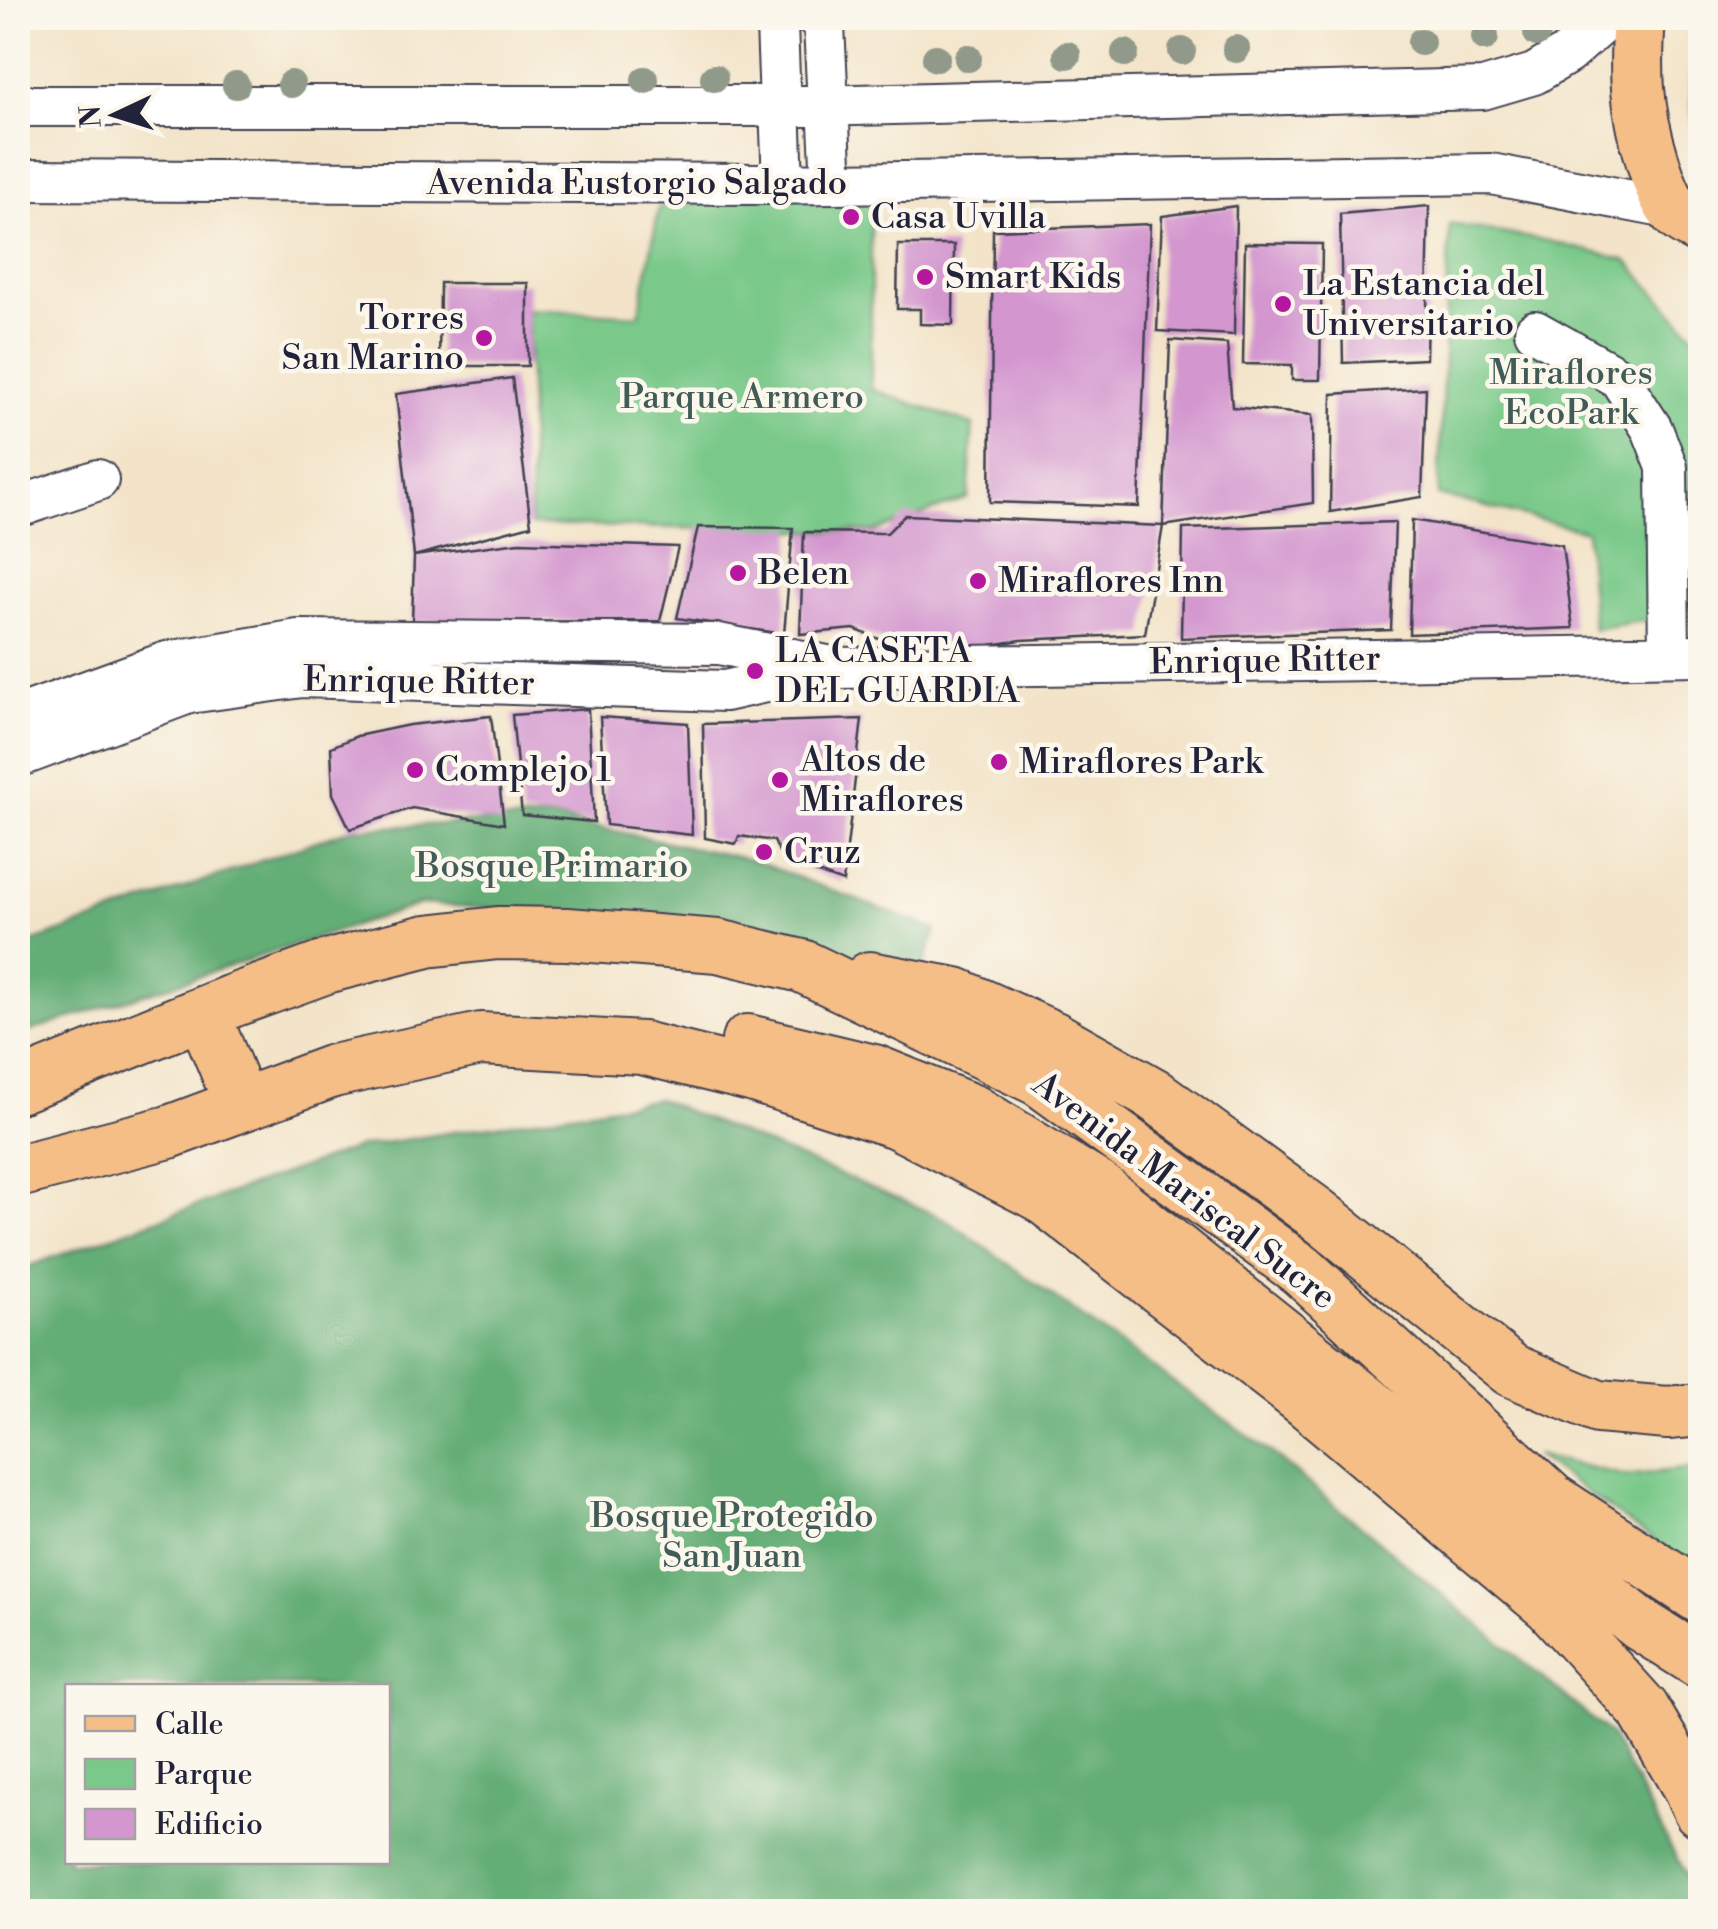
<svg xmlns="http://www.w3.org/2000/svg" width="1718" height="1929" font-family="'Libre Bodoni',serif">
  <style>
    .green { fill: #7ac98a; stroke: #4e7662; stroke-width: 2.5 }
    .forest { fill: #63ad76; stroke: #426858; stroke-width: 2.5; fill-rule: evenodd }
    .building { fill: #d396cf }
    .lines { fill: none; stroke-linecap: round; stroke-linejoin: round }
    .minor-casing { stroke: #413f50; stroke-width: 44 }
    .major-casing { stroke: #413f50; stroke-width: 56 }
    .minor { stroke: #fff; stroke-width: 40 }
    .major { stroke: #f6be87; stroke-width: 52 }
    .tree { fill: #91998a }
    .poi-dot { fill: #b5179e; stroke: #fbf7ec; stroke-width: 4 }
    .labels { text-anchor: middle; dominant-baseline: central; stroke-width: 9; stroke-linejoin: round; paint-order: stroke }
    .street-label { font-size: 35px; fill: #22223b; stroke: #fbf7ec }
    .poi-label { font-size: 35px; fill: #22223b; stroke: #fbf7ec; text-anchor: start }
    .park-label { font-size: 35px; fill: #415c57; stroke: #fbf7ec }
  </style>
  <rect width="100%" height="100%" fill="#fbf7ec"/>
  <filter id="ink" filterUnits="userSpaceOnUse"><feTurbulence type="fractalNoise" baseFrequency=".01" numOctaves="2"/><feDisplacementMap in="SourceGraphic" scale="20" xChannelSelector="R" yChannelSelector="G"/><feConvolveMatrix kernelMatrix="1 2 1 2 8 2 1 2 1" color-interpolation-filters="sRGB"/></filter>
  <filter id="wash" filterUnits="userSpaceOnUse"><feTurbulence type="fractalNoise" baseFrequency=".0048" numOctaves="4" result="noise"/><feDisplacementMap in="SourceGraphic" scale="40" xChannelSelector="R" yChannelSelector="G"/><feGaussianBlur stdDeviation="2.25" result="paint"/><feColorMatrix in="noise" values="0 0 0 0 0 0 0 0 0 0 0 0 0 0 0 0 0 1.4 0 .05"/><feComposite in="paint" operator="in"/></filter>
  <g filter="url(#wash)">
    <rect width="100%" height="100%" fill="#f3e4c9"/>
    <path class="green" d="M1698 18H1700V146C1686 108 1693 58 1698 18Z
      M871 182V389L973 425 968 498 874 532 531 525 528 309 639 315 659 207Z
      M1450 224 1548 241 1626 260 1700 342V611L1593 629 1586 531 1438 495Z
      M1535 1455 1626 1476 1700 1467V1574Z"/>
    <path class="forest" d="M553 818 752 860 936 930 918 984 608 916 421 904 18 1035V947L350 829Z
      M658 1099 944 1218 1272 1453 1610 1734 1700 1902V1911H18V1270L359 1147ZM68 1686H388V1862H68Z"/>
    <g id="blocks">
      <path class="building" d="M1236 206 1234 335 1157 331 1162 216Z
        M1429 206 1426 359 1343 363 1340 214Z
        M1150 224 1139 507 990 502 993 230Z
        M1245 243 1322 244 1320 380H1292V365L1243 364Z
        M898 245H954L953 325 920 324V309H897Z
        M440 283H528V366H439Z
        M1170 340 1227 344 1232 407 1312 415 1313 503 1163 526Z
        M512 378 531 525 414 556 519 542 678 547 660 621 412 622 414 556 396 394Z
        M1426 388 1422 497 1330 512 1332 394Z
        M905 515 1163 526 1145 634 1021 640 960 650 884 641 854 629 800 634 804 532 887 533Z
        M1412 520 1562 545 1573 628 1409 634Z
        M1395 522 1391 630 1181 638 1183 529Z
        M698 527 793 528 784 634 677 618Z
        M588 709 594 822 522 815 512 715Z
        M491 716 504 824 412 808 350 829 333 794 331 747 357 736 409 725Z
        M600 717 688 723 692 835 606 825Z
        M862 719 843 882 783 861 774 841 739 836 736 844 705 838 703 724Z"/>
    </g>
  </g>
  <g filter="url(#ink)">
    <use href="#blocks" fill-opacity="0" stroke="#413f50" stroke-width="2.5"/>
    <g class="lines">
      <g class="minor-casing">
        <path id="minor" d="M817 18 824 26 832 183
          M18 106H816L1483 89 1534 74 1567 54 1608 18
          M18 180 761 184 1491 174 1673 209
          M783 183 777 25 783 18
          M1535 331 1619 378 1652 429 1667 467 1669 655
          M18 507 98 480
          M18 716 167 662 298 640 719 644 837 668 1700 655
          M18 757 189 693 302 677 725 691 818 670"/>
      </g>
      <g class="major-casing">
        <path id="major" d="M1639 18C1635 71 1636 107 1652 159 1657 176 1664 197 1674 210 1681 219 1691 223 1700 228
          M870 978 956 994 1052 1037 1153 1094 1316 1213 1511 1370 1598 1407 1668 1413 1700 1410
          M203 1013 230 1078
          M748 1041 874 1071 973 1111 1099 1188 1362 1398 1483 1500 1641 1625 1700 1662
          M18 1087 232 1001 329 966 427 941 498 933 567 934 718 946 802 966 1040 1080 1301 1270 1552 1500 1700 1597
          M18 1171 169 1132 333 1071 481 1039 642 1048 751 1075 897 1122 1040 1195 1307 1402 1550 1606 1643 1709 1688 1786 1700 1811"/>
      </g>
      <use href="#minor" class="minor"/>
      <use href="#major" class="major"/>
    </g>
    <g class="tree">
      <circle cx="1537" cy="33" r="14"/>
      <circle cx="1485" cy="37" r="14"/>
      <circle cx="1421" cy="42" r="14"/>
      <circle cx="1236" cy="49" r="14"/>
      <circle cx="1182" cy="51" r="14"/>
      <circle cx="1125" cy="53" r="14"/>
      <circle cx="1067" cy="55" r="14"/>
      <circle cx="936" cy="58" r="14"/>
      <circle cx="968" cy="58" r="14"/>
      <circle cx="714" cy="78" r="14"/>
      <circle cx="645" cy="80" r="14"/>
      <circle cx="291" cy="84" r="14"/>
      <circle cx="236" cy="85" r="14"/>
    </g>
  </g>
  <g class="poi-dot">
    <circle cx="851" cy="217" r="10"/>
    <circle cx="925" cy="277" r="10"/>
    <circle cx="1283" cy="304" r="10"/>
    <circle cx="484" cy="338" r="10"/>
    <circle cx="738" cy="573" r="10"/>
    <circle cx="978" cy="581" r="10"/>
    <circle cx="755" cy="671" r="10"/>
    <circle cx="999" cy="762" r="10"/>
    <circle cx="415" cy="770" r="10"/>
    <circle cx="780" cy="780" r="10"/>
    <circle cx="764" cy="852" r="10"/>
  </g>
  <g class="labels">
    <g class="street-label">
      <text x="637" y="183">Avenida Eustorgio Salgado</text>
      <text transform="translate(1265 661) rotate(-1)">Enrique Ritter</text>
      <text transform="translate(419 682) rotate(1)">Enrique Ritter</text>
      <text transform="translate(1184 1191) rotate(37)">Avenida Mariscal Sucre</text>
    </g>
    <g class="poi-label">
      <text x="871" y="217">Casa Uvilla</text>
      <text x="945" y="277">Smart Kids</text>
      <text x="1303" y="284">La Estancia del<tspan x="1303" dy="40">Universitario</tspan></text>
      <text x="464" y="318" text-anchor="end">Torres<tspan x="464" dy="40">San Marino</tspan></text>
      <text x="758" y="573">Belen</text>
      <text x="998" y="581">Miraflores Inn</text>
      <text x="775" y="651">LA CASETA<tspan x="775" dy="40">DEL GUARDIA</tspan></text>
      <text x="800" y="760">Altos de<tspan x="800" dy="40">Miraflores</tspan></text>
      <text x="1019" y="762">Miraflores Park</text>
      <text x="435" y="770">Complejo 1</text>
      <text x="784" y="852">Cruz</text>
    </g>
    <g class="park-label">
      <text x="1571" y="373">Miraflores<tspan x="1571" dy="40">EcoPark</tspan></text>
      <text x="742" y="397">Parque Armero</text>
      <text x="552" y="866">Bosque Primario</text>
      <text x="732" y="1516">Bosque Protegido<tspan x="732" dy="40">San Juan</tspan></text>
    </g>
  </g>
  <rect width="1718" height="1929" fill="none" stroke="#fbf7ec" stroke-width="60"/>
  <rect x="65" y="1684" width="325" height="180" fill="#fbf7ec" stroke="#a4a2a5" stroke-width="2.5"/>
  <rect x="85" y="1716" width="50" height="15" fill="#f6be87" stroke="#a4a2a5" stroke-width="2.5"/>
  <text x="155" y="1734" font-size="30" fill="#22223b">Calle</text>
  <rect x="85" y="1759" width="50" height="30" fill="#7ac98a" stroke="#a4a2a5" stroke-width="2.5"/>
  <text x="155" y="1784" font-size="30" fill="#22223b">Parque</text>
  <rect x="85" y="1809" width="50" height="30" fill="#d396cf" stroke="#a4a2a5" stroke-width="2.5"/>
  <text x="155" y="1834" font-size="30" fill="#22223b">Edificio</text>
  <g transform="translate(115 115) rotate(266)" stroke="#fbf7ec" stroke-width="8" paint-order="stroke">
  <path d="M0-8L18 38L0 25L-18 38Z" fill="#22223b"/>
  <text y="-15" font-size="28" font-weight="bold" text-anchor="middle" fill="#22223b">N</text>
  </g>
</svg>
